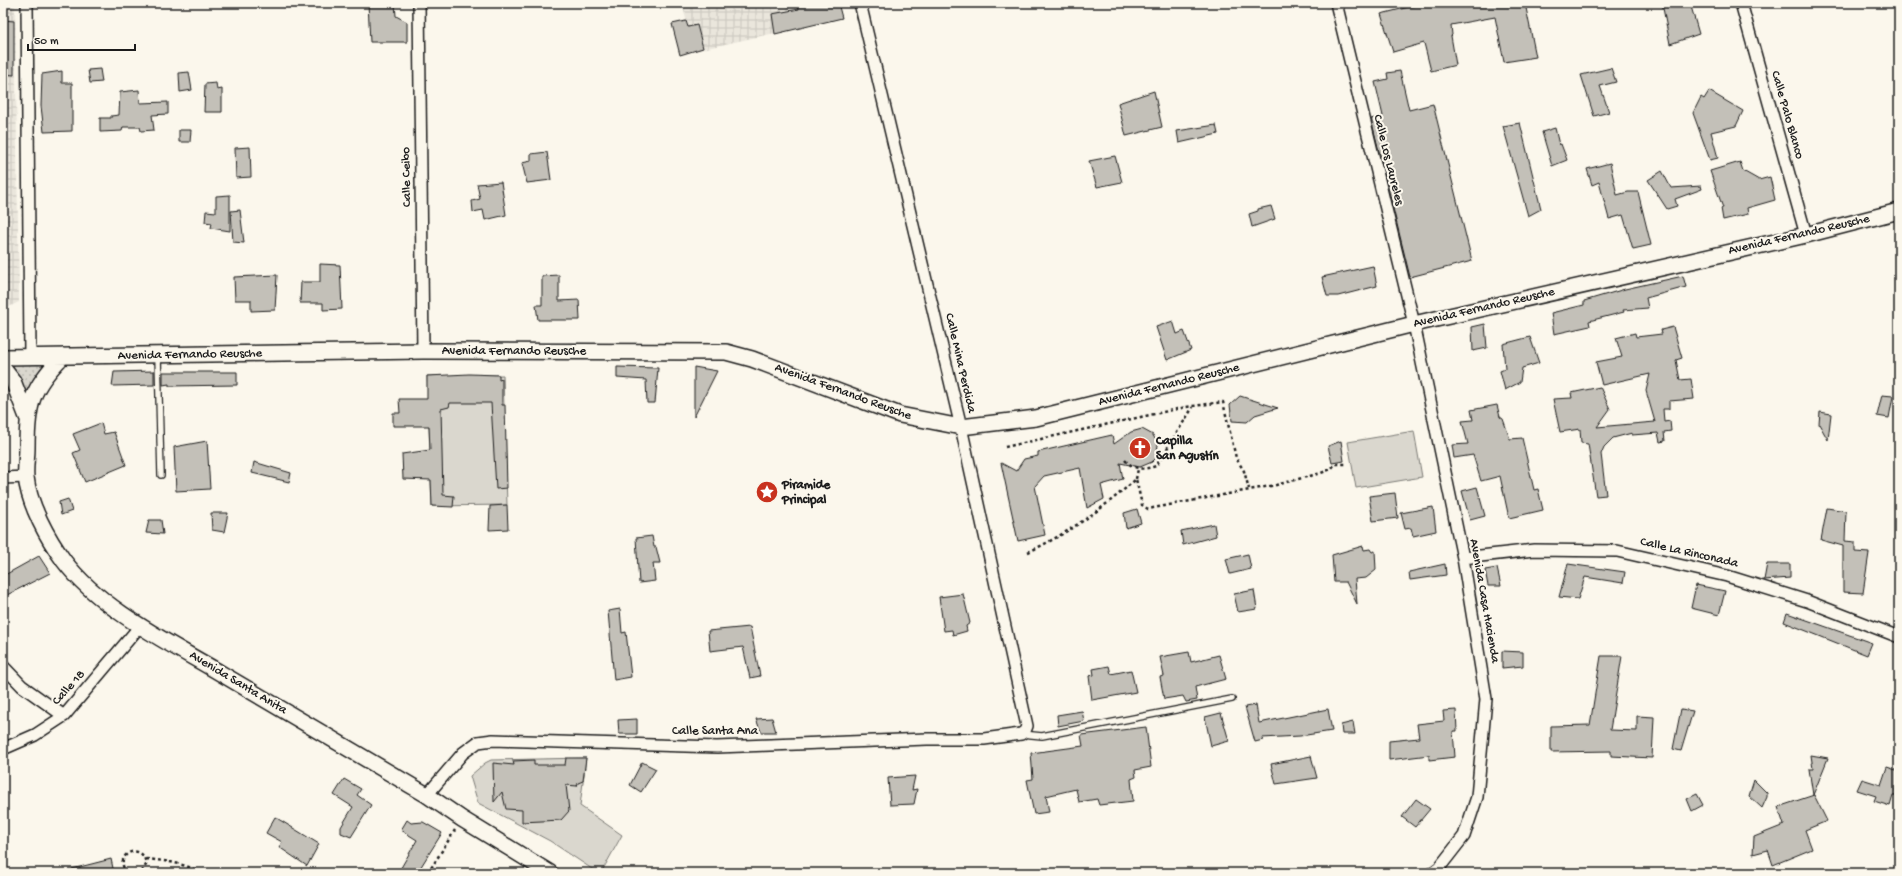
<svg xmlns="http://www.w3.org/2000/svg" width="1902" height="876" font-family="'Gochi Hand',sans-serif">
  <style>
    .industrial { fill: url(#industrial-grid) }
    .grass { fill: url(#grass-dots); stroke: #7b7a75 }
    .park { fill: #dad7ce; stroke: #7b7a75 }
    .building { fill: #c3c0b8; stroke: #1c1c1c }
    .lines { fill: none; stroke-linecap: round; stroke-linejoin: round }
    .lane-casing { stroke: #1c1c1c; stroke-width: 8 }
    .street-casing { stroke: #1c1c1c; stroke-width: 14 }
    .secondary-casing { stroke: #1c1c1c; stroke-width: 18 }
    .path { stroke: #1c1c1c; stroke-width: 2.5; stroke-dasharray: 3 3; stroke-linecap: butt }
    .lane { stroke: #fbf7ec; stroke-width: 5.5 }
    .street { stroke: #fbf7ec; stroke-width: 11 }
    .secondary { stroke: #fbf7ec; stroke-width: 15 }
    .labels { text-anchor: middle; dominant-baseline: central; stroke-width: 4; stroke-linejoin: round; paint-order: stroke }
    .street-label { font-size: 13px; fill: #1c1c1c; stroke: #fbf7ec }
    .poi-label { font-size: 13px; font-weight: bold; fill: #1c1c1c; stroke: #fbf7ec; text-anchor: start }
  </style>
  <defs>
    <pattern id="industrial-grid" width="8" height="8" patternUnits="userSpaceOnUse"><rect width="8" height="8" fill="#eae6dc"/><path d="M0 4h8M4 0v8" fill="none" stroke="#c8c5bc"/></pattern>
    <pattern id="grass-dots" width="8" height="8" patternUnits="userSpaceOnUse"><rect width="8" height="8" fill="#dad7ce"/><path d="M2 2h.1M6 6h.1" fill="none" stroke="#bab8b0" stroke-width="1.8" stroke-linecap="round"/></pattern>
  </defs>
  <rect width="100%" height="100%" fill="#fbf7ec"/>
  <filter id="ink" filterUnits="userSpaceOnUse"><feTurbulence type="fractalNoise" baseFrequency=".025" numOctaves="2"/><feDisplacementMap in="SourceGraphic" scale="8" xChannelSelector="R" yChannelSelector="G"/><feConvolveMatrix kernelMatrix="1 2 1 2 8 2 1 2 1" color-interpolation-filters="sRGB"/></filter>
  <g filter="url(#ink)">
    <path class="industrial" d="M3 3H15L19 302 3 310Z
      M682 3H838L842 18 694 51Z"/>
    <path class="grass" d="M7 362H46L29 396Z"/>
    <path class="park" d="M503 375 507 505 432 506 427 376Z
      M1414 431 1422 477 1356 488 1348 442Z
      M586 758 580 806 622 835 601 873H598L550 841 478 803 470 776 485 763 491 760Z"/>
    <path class="building" d="M368 3H395L396 16 407 22V42H370Z
      M798 3H838L842 18 775 34 772 14 799 9Z
      M1425 3H1525L1536 57 1504 62 1495 17 1451 25 1452 35 1451 36 1456 65 1431 71 1424 43 1393 52 1381 14Z
      M1662 3H1690L1699 34 1670 44Z
      M3 20 14 21V75L3 74Z
      M686 21 688 27 697 25 703 48 680 55 672 24Z
      M1611 68 1616 82 1600 86 1609 112 1594 116 1581 75Z
      M100 69 102 82 90 83 88 70Z
      M62 71V83H72V131L44 132 41 106 42 74Z
      M1400 71 1409 110 1433 104 1472 261 1410 277 1371 119 1383 116 1375 82 1388 79 1387 73Z
      M189 72 192 90 180 92 179 73Z
      M216 83 217 90 222 89V112H204L205 84Z
      M139 90 140 103 168 102V114L152 115 154 130 141 131 140 127H123L122 131 100 132V118H111V116L119 115 120 92Z
      M1154 91 1162 127 1126 136 1118 103Z
      M1709 91 1743 111 1736 126 1711 132 1718 158 1710 160 1693 113 1701 97 1704 99Z
      M1520 123 1541 209 1528 216 1503 126Z
      M1216 125 1218 134 1179 143 1177 131Z
      M1555 128 1559 145 1561 144 1567 160 1552 166 1542 132Z
      M179 130H191L190 142H179Z
      M250 147 251 177 236 178 235 148Z
      M547 152 551 180 527 183 522 163 531 161V154Z
      M1115 156 1122 182 1097 187 1089 161Z
      M1740 162 1743 171 1759 180 1770 177 1775 200 1747 208 1748 214 1723 220 1721 208H1723L1710 171Z
      M1610 163 1617 195 1628 192H1638L1651 245 1633 249 1623 215 1609 219 1599 182 1592 185 1587 169Z
      M1662 171 1671 188 1701 186 1702 189 1675 199 1677 206 1667 209 1648 180Z
      M501 182 506 215 485 220 483 210 473 212 472 201 480 199 477 184Z
      M230 195V231L211 228 212 223 205 222 206 211 216 212V196Z
      M1271 206 1275 219 1252 227 1249 214 1258 211V209Z
      M240 210 244 243 233 242 231 211Z
      M320 264 340 265 342 309 323 310V303H300L301 282H320Z
      M1373 266 1377 286 1338 296H1327L1322 277Z
      M277 275 275 310 251 311V300H235L234 277Z
      M559 275V301L579 300 580 320H538L536 305H542V276Z
      M1683 276 1686 287 1646 298 1648 308 1623 310 1624 312 1589 321 1590 326 1554 334 1551 313 1584 305V301L1625 289Z
      M1173 321 1177 334 1184 331 1191 350 1167 360 1156 327Z
      M1485 324 1487 348 1473 351 1472 327Z
      M1673 327 1682 358 1676 360 1680 380 1691 379 1694 399 1669 401V409H1663L1664 422 1670 421 1671 431 1664 432 1665 441 1660 442 1658 433 1632 435V433L1613 438 1604 447 1601 454 1606 495 1596 496 1588 444 1581 443 1580 429 1560 432 1553 399 1572 398 1571 393 1600 387 1610 409 1597 427 1655 422 1646 391 1650 374 1602 385 1596 362 1622 357 1616 338 1635 333 1636 337 1662 334 1661 330Z
      M1530 337 1539 363 1522 368 1520 382 1505 390 1500 371 1505 369 1503 344Z
      M617 367 658 368 655 403H647L646 380 617 378Z
      M694 367 717 371 694 417Z
      M154 371V385L112 386 114 372Z
      M163 372H237V385L169 386V384L163 385Z
      M469 374 499 375V380L502 379V405H505L507 488 496 489 491 403H450L449 407 441 409 443 495 454 496 453 507 432 506 431 480 403 479 402 454 430 450 429 426H393V413H400L399 399H427V376Z
      M1882 395 1893 396 1889 418 1877 416Z
      M1240 396 1278 408 1255 415 1247 422 1232 421 1230 405Z
      M1497 405 1500 417 1503 419 1510 439 1522 438 1534 490 1538 489 1543 510 1509 518 1500 476 1481 481 1473 455 1454 458 1452 445 1468 444 1462 421 1473 420 1471 410Z
      M1820 412 1831 414 1828 440 1819 424Z
      M101 423 104 434 114 432 126 465 85 482 73 453 80 450 73 434Z
      M1142 429 1153 435 1158 445 1156 458 1152 462 1140 467 1120 463 1123 479 1101 485 1104 499 1087 508 1080 468 1044 476 1035 486 1045 535 1018 541 1001 463 1016 471 1024 459 1038 456V452L1112 435 1114 444 1131 432Z
      M207 441 210 489 176 491 174 447Z
      M1341 441 1344 461 1332 463 1328 446Z
      M254 462 291 473 289 482 252 473Z
      M1477 487 1485 516 1470 520 1462 491Z
      M1395 493 1398 518 1373 521 1369 496Z
      M68 499 72 511 61 515 59 502Z
      M507 505 508 529 489 530 490 506Z
      M1433 507 1436 531 1413 536 1411 528 1405 529 1401 513Z
      M1827 508 1846 511 1845 541 1855 542V552L1869 553 1863 593 1843 592V546L1821 540Z
      M1137 509 1141 523 1126 528 1124 513Z
      M211 513H228L224 532 212 530Z
      M149 520H161L163 534 146 533Z
      M1214 524 1216 536 1183 545 1181 531Z
      M652 536 654 547H656L660 563H653L655 581 639 583 636 538Z
      M1363 546 1364 550 1370 549 1372 552 1375 551 1376 570 1366 578 1355 579 1357 604 1346 582H1334L1332 555Z
      M1248 554 1251 569 1230 574 1226 559Z
      M39 556 50 573 3 597V576Z
      M1445 564 1446 575 1410 580 1409 572Z
      M1568 564 1625 572 1623 583 1585 577 1578 599 1559 597Z
      M1767 564H1790V578L1764 580Z
      M1497 568 1501 586H1488L1485 570Z
      M1696 585 1725 591 1719 615 1691 608Z
      M1254 590 1257 609 1238 612 1234 594Z
      M963 594 970 623 966 626 967 631 953 635 952 630 944 631 939 597Z
      M620 609 622 633 626 632 631 677 614 680 608 611Z
      M1787 613 1872 643 1867 655 1784 622Z
      M750 627 760 676 750 678 743 647 710 651 708 631Z
      M1502 651 1523 652V666L1502 668Z
      M1189 652 1191 662 1219 655 1226 679 1195 687 1197 700 1186 702 1183 696 1164 699 1160 677 1164 676 1160 657Z
      M1601 656H1622L1610 730 1637 731V716L1654 717 1652 758 1611 756V751L1551 752V726L1590 725Z
      M1109 666 1111 674 1131 670 1136 692 1092 700 1089 676 1094 675 1093 669Z
      M1256 705 1259 723 1328 709 1332 731 1300 736 1262 738 1263 740 1255 742 1245 707Z
      M1681 709 1693 711 1681 751 1673 749Z
      M1456 710 1457 731H1453L1455 757 1429 760V755L1389 760V741L1419 738 1417 724 1444 721 1443 711Z
      M1082 711 1084 721 1058 726 1057 715Z
      M1221 713 1229 741 1211 746 1205 717Z
      M772 718 776 732H761L756 719Z
      M637 719V734H619L618 720Z
      M1353 722 1355 734H1342L1341 725Z
      M1146 727 1151 767 1135 770 1136 777 1131 779 1133 801 1099 805 1097 799 1079 802 1076 789 1046 796 1049 812 1034 814 1027 780 1033 779 1031 753 1083 746 1081 735Z
      M1811 755 1828 758 1813 795 1809 769H1813Z
      M1311 756 1317 778 1276 784 1271 764Z
      M566 758H586L583 781 578 783 577 786 566 785 569 811 561 820 522 822V810L506 809 502 792 494 802 493 763 514 765 513 761 534 760V765H565Z
      M642 762 656 769 641 792 630 785Z
      M1887 767 1899 771V789L1895 790 1899 791V796H1893L1890 806 1874 801 1876 796 1857 790 1862 779 1881 785Z
      M915 776 912 790 917 789 914 804 890 805 888 778Z
      M344 779 361 789 357 795 371 805 351 837 341 833V827L353 807 334 795Z
      M1754 780 1767 793V797L1762 808 1749 796Z
      M1697 794 1703 805 1692 811 1687 799Z
      M1814 795 1827 821 1805 830 1812 849 1773 865 1768 850 1753 854 1754 837 1784 825 1778 807Z
      M1416 799 1430 809 1415 827 1402 817Z
      M275 817 319 844 307 866 279 847 282 842 266 833Z
      M407 820 411 823 423 822 442 833 417 873H398L417 840 401 830Z
      M111 859 114 873H73L72 869Z"/>
    <g class="lines">
      <g class="lane-casing">
        <path id="lane" d="M158 356 161 475
          M1022 734 1042 736 1232 699"/>
      </g>
      <g class="street-casing">
        <path id="street" d="M27 3 30 356
          M419 3 423 351
          M1336 3 1414 324 1463 558 1486 699 1477 797 1464 836 1439 868 1432 873
          M1741 3 1806 235
          M3 478 26 477
          M1463 558 1534 550 1617 551 1727 576 1807 601 1899 637
          M3 666 22 686 64 716
          M3 749 35 735 64 716 140 626
          M427 795 463 753 478 742 493 740 717 747 927 739H984L1021 734 1025 731 1027 726 961 427 860 3"/>
      </g>
      <g class="secondary-casing">
        <path id="secondary" d="M63 356C31 388 27 405 27 448 27 457 25 468 26 477 29 505 48 539 64 561 101 610 170 643 222 674 290 714 358 754 427 795L462 819 550 873
          M3 357 423 351 726 352 752 359 900 415 961 427 1036 418 1414 324 1806 235 1899 211
          M3 368 13 381 27 417"/>
      </g>
      <path class="path" d="M1005 447 1186 407 1223 402 1236 458 1244 471 1249 489
        M1125 460C1134 470 1144 470 1156 466L1193 407
        M1136 479 1138 469
        M1028 552C1064 536 1107 506 1136 479L1142 505 1148 509 1276 485 1321 473 1331 469 1335 464H1347
        M146 859C167 861 183 863 202 873
        M127 873C111 854 144 840 146 865L141 873
        M428 873 455 830"/>
      <use href="#lane" class="lane"/>
      <use href="#street" class="street"/>
      <use href="#secondary" class="secondary"/>
    </g>
  </g>
  <defs>
    <g id="church-disc" transform="scale(1.15)"><circle r="9.5" fill="#c8321e" stroke="#fbf7ec"/><path d="M-1.2-6h2.4v3.5h3.3v2.4h-3.3V6h-2.4V-.1h-3.3v-2.4h3.3Z" fill="#fff"/></g>
    <g id="sight-disc" transform="scale(1.15)"><circle r="9.5" fill="#c8321e" stroke="#fbf7ec"/><path d="M0-6L1.8-2.2L6-1.7L2.9 1.2L3.7 5.4L0 3.3L-3.7 5.4L-2.9 1.2L-6-1.7L-1.8-2.2Z" fill="#fff"/></g>
  </defs>
  <g fill-rule="evenodd">
    <use href="#church-disc" x="1140" y="448"/>
    <use href="#sight-disc" x="767" y="492"/>
  </g>
  <g class="labels">
    <g class="street-label">
      <text transform="translate(1787 115) rotate(74)">Calle Palo Blanco</text>
      <text transform="translate(1388 160) rotate(76)">Calle Los Laureles</text>
      <text transform="translate(407 177) rotate(-91)">Calle Ceibo</text>
      <text transform="translate(1799 235) rotate(-13)">Avenida Fernando Reusche</text>
      <text transform="translate(1484 308) rotate(-13)">Avenida Fernando Reusche</text>
      <text x="514" y="351">Avenida Fernando Reusche</text>
      <text transform="translate(190 355) rotate(-1)">Avenida Fernando Reusche</text>
      <text transform="translate(960 363) rotate(77)">Calle Mina Perdida</text>
      <text transform="translate(1169 385) rotate(-14)">Avenida Fernando Reusche</text>
      <text transform="translate(843 392) rotate(20)">Avenida Fernando Reusche</text>
      <text transform="translate(1689 553) rotate(13)">Calle La Rinconada</text>
      <text transform="translate(1484 601) rotate(80)">Avenida Casa Hacienda</text>
      <text transform="translate(238 683) rotate(31)">Avenida Santa Anita</text>
      <text transform="translate(69 688) rotate(-48)">Calle 18</text>
      <text x="715" y="731">Calle Santa Ana</text>
    </g>
    <g class="poi-label">
      <text x="1156" y="441">Capilla<tspan x="1156" dy="15">San Agustín</tspan></text>
      <text x="782" y="485">Piramide<tspan x="782" dy="15">Principal</tspan></text>
    </g>
  </g>
  <rect width="1902" height="876" fill="none" stroke="#fbf7ec" stroke-width="16"/>
  <rect x="8" y="8" width="1886" height="860" fill="none" stroke="#1c1c1c" stroke-width="1.5" filter="url(#ink)"/>
  <path d="M28 44v6h107v-6" fill="none" stroke="#1c1c1c" stroke-width="2"/>
  <text x="34" y="44" font-size="12" fill="#1c1c1c" stroke="#fbf7ec" stroke-width="3" paint-order="stroke">50 m</text>
</svg>
